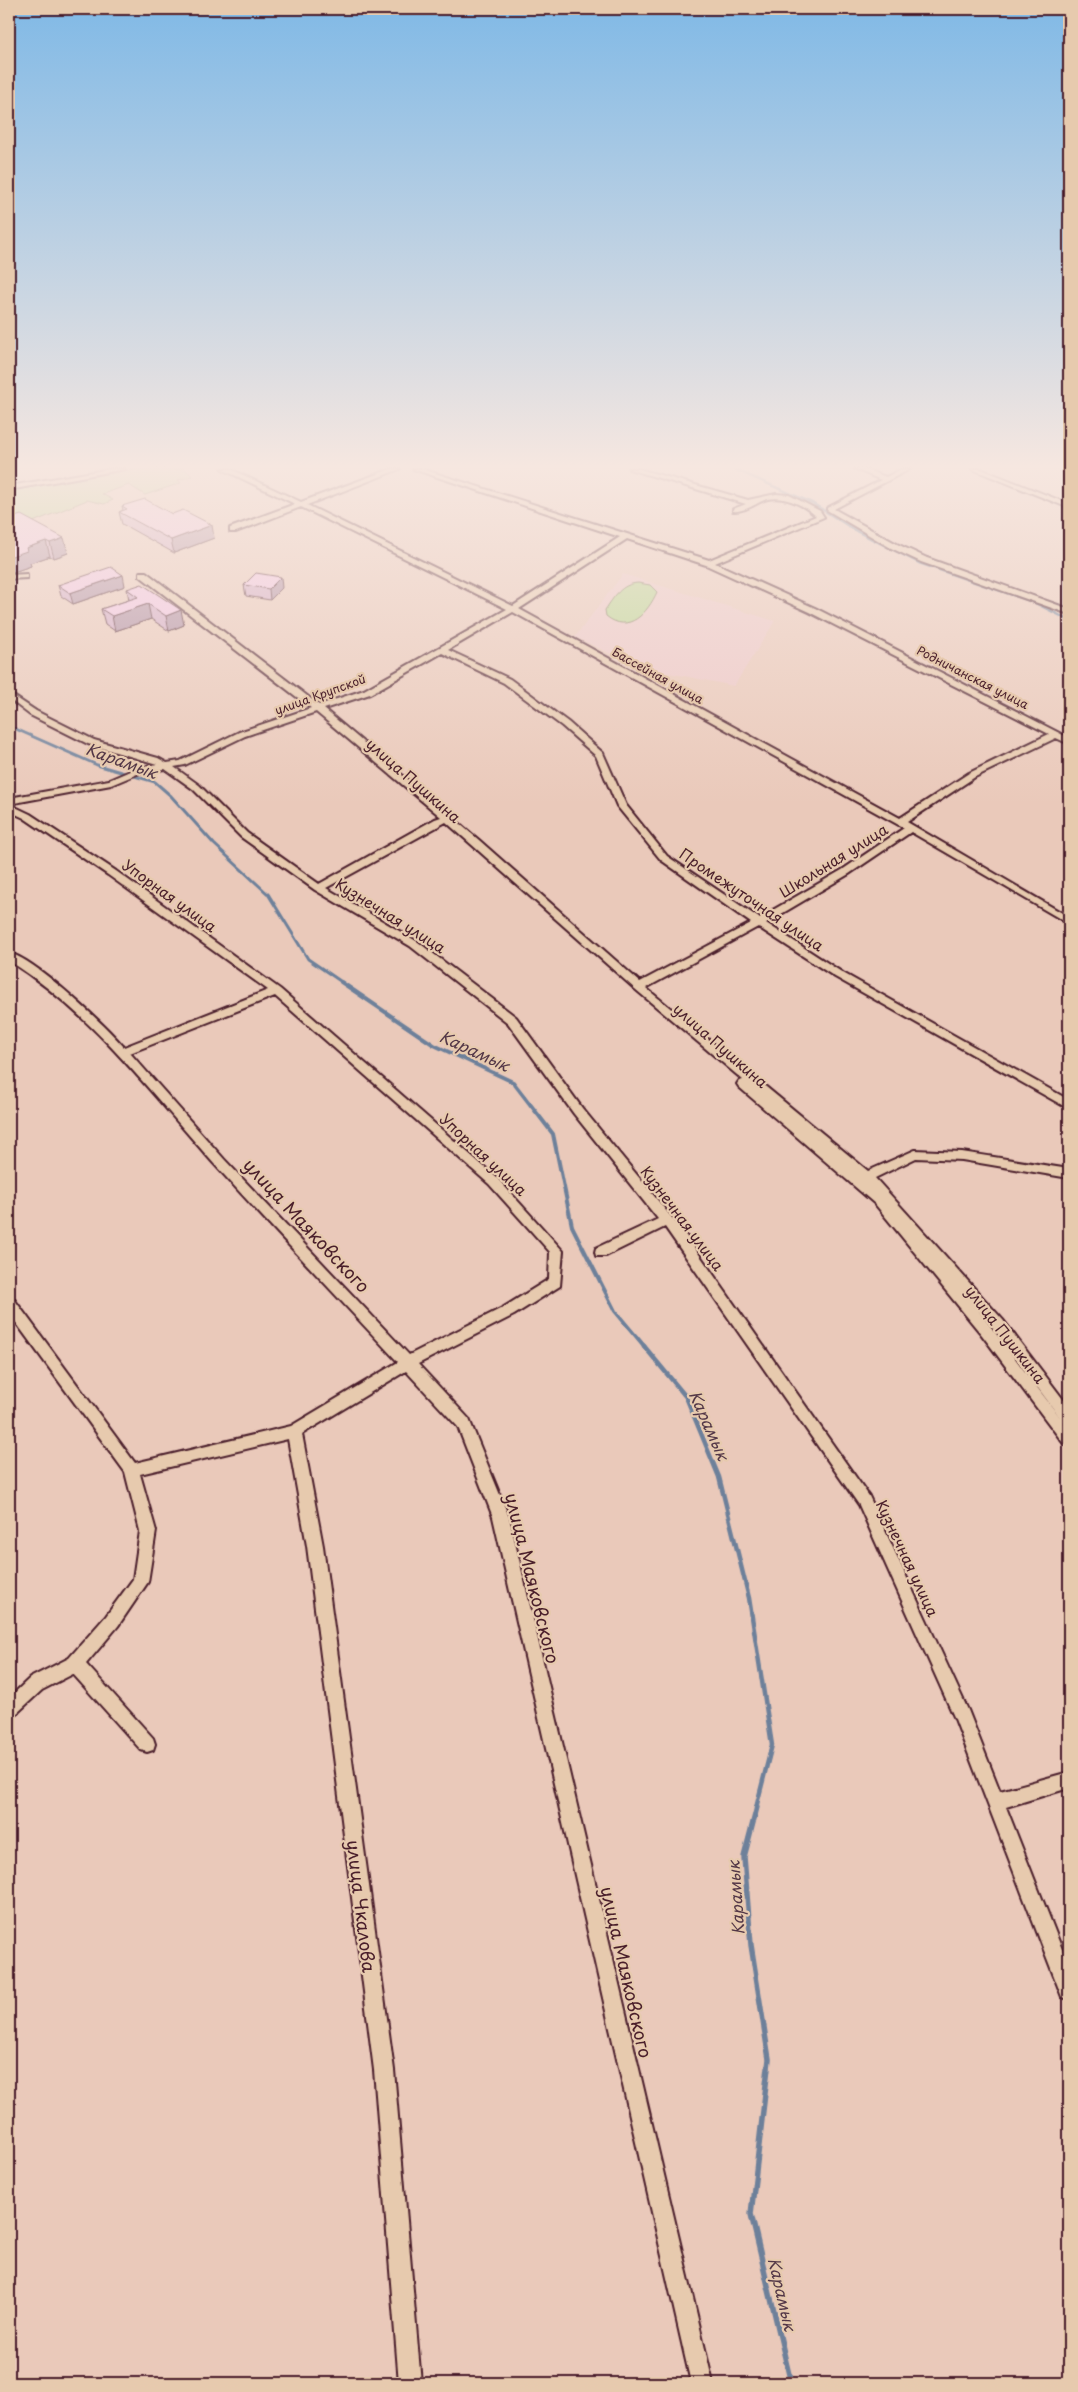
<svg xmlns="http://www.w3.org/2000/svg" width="1078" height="2392" font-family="'Playpen Sans',sans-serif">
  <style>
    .built { fill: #edc8c8 }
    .green { fill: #b8d790; stroke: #817b5e }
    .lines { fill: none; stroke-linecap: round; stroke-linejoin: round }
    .stream-far4 { stroke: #6d809a; stroke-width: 2.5 }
    .stream-far3 { stroke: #6d809a; stroke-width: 3 }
    .stream-far2 { stroke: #6d809a; stroke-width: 4 }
    .stream-far1 { stroke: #6d809a; stroke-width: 4.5 }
    .stream { stroke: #6d809a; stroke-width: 5.5 }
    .minor-casing { stroke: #4a1f2b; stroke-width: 4 }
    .minor { fill: #e7caae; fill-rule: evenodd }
    .wall { fill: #d2a9c8; stroke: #4a1f2b }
    .shaded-wall { fill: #ab8aa2; stroke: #4a1f2b }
    .building { fill: #f4c5e8; stroke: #4a1f2b }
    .labels { text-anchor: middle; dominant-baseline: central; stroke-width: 4.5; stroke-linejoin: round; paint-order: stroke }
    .far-street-label { font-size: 12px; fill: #4a1f2b; stroke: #e7caae }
    .street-label { font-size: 15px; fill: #4a1f2b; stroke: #e7caae }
    .water-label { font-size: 16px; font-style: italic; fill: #533747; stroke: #e7caae }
    .near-street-label { font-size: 18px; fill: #4a1f2b; stroke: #e7caae }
  </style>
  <rect width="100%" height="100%" fill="#eac9ba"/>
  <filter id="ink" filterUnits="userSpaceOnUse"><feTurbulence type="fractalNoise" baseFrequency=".02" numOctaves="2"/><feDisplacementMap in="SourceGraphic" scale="10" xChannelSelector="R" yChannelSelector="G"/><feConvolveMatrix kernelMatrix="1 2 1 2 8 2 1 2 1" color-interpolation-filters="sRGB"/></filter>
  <g filter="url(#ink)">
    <path class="built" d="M623 574 775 621 734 686 639 667 575 637Z"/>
    <path class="green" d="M137 469H185L192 476 178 480 181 483 145 495 129 485 102 494 113 500 104 504 87 500 33 522 9 529V489Z
      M638 583 650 585 657 592C648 612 629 635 606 616L605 610C614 597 621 584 638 583Z"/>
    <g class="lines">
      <path class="stream-far4" d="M734 469 812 503 858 532 919 563 1033 602 1069 620"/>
      <path class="stream-far3" d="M9 726 97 765 155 782 171 796 214 844 268 894 308 959 343 983"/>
      <path class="stream-far2" d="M341 982 434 1045 513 1082 553 1134 572 1226 615 1311 645 1347"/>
      <path class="stream-far1" d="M644 1346 686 1397 719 1477 749 1598 772 1745 756 1808"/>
      <path class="stream" d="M757 1807 744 1857 751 1945 769 2059 751 2214 791 2383"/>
      <g class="minor-casing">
        <path id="minor" d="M111 469H125L9 490V486Z
          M222 469H230L301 502 391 469H400L307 505 513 606 620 537 413 469H422L709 560 816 516C800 502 777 492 758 503 751 507 741 512 733 511V509L746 504 629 469H639L748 500 776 494 789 495 820 511 824 517 715 563 815 608 1069 738V744L1056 738 975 777 907 822 1069 917V924L911 832 849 874 766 923 843 973 1069 1100V1109L835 977 758 927 646 988 868 1171 915 1150 962 1152 1069 1169V1178L962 1160 916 1158 875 1178 1003 1320 1069 1407V1424L1064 1422 1069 1429V1446L1064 1444 982 1335 875 1204 739 1087 737 1084 739 1081 743 1080 635 989 446 822 326 888 418 942 516 1017 582 1108 682 1230 869 1496 968 1710 1000 1791 1069 1772V1788L1006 1807 1069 1967V1999L1062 1997 955 1719 859 1505 665 1227 606 1256H596L595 1252 596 1248 658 1219 574 1114 508 1023 410 946 315 890 241 837 193 789 165 769 142 772 111 785 9 804V798L109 780 137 768 157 764 88 744 30 715 9 699V693L36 711 94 740 158 758 167 763 180 761 239 732 311 708 140 576V572H146L319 705 364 690 507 609 301 507 236 532H230V528L295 504ZM627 539 706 565 809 612 1049 734 969 773 900 818 519 609ZM513 612 897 824 904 828 842 870 759 918 667 856 626 805 603 753 568 722 510 679 448 650ZM442 653 504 683 562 726 596 756 617 806 661 860 751 923 640 982 479 840 324 709 370 694ZM316 712 441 817 435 819 319 884 247 833 199 785 174 767 185 765 245 736ZM978 1310 993 1328 1062 1420Z
          M855 469H864L886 477 902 469H910L834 509 897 544 927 558 1069 609V614L921 562 891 548 827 510V508L881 480Z
          M972 469H981L1069 504V508Z
          M9 499 12 501V503L9 504Z
          M27 574V578L9 579V575Z
          M9 804 30 814 116 871 280 989 497 1178 563 1251 560 1286 514 1315 418 1364 469 1419 509 1517 713 2383H691L493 1517 458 1427 406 1371 302 1434 323 1546 394 2070 421 2383H399L374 2070 307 1546 288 1439 140 1474 156 1531 148 1582 118 1626 86 1664 153 1738 155 1744 153 1750 147 1752 141 1750 73 1674 42 1690 15 1715 9 1717V1698L30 1678 69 1658 106 1616 133 1579 140 1531 125 1472 9 1313V1298L14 1299 135 1463 291 1426 398 1362C337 1296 275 1231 215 1165 151 1093 91 1012 9 961V953C35 959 105 1025 124 1047L268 990 108 875 24 818 9 811ZM275 996 489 1184 550 1252 549 1279 504 1307 409 1355 224 1159 130 1053Z"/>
      </g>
      <use href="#minor" class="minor"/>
    </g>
    <path class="wall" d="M122 506 214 538 174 553 122 524 119 512 123 510Z
      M9 519 68 553 54 558 50 556 30 563 31 566 10 573H9Z
      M58 585 125 586 73 604 61 596Z
      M244 585 282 588 270 600 246 596Z
      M127 589 184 625 169 631 151 619 115 631 105 624 101 609 129 600Z"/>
    <path class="shaded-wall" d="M212 525 214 538 174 553 171 540Z
      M64 538 68 553 54 558 50 543Z
      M46 541 50 556 30 563 31 566 10 573 9 557 26 548Z
      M123 575 125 586 73 604 70 593Z
      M281 577 282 588 270 600 269 589Z
      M148 604 151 619 115 631 112 616Z
      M181 610 184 625 169 631 166 616Z"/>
    <path class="building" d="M145 499 172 514 183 510 212 525 171 540 119 512 127 509 122 506Z
      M21 515 64 538 50 543 46 541 26 548 27 551 9 557V519Z
      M111 567 123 575 70 593 58 585Z
      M256 573 281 577 269 589 244 585Z
      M142 584 181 610 166 616 148 604 112 616 101 609 138 597 127 589Z"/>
  </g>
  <linearGradient id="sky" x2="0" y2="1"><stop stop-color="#80b9e6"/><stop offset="0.58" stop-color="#f6e7e0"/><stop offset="1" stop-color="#f6e7e0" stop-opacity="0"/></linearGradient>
  <rect width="1078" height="804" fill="url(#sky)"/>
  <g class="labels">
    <g class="far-street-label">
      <text transform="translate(658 675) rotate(29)">Бассейная улица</text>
      <text transform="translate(973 677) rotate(27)">Родничанская улица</text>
      <text transform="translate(320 694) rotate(-20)">улица Крупской</text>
    </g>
    <g class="street-label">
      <text transform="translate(414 780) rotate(41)">улица Пушкина</text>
      <text transform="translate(833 860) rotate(-32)">Школьная улица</text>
      <text transform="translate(170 895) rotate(36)">Упорная улица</text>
      <text transform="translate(752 899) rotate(34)">Промежуточная улица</text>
      <text transform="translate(391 915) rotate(32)">Кузнечная улица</text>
      <text transform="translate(721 1045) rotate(41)">улица Пушкина</text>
      <text transform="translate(484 1154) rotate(43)">Упорная улица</text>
      <text transform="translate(683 1218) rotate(53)">Кузнечная улица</text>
      <text transform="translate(1006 1334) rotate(52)">улица Пушкина</text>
      <text transform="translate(908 1558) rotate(65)">Кузнечная улица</text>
    </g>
    <g class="water-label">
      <text transform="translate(122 760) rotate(20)">Карамык</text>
      <text transform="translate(475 1050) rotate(25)">Карамык</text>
      <text transform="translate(710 1425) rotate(66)">Карамык</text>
      <text transform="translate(735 1898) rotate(-94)">Карамык</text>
      <text transform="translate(783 2294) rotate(77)">Карамык</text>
    </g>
    <g class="near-street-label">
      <text transform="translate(307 1225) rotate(47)">улица Маяковского</text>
      <text transform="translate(533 1578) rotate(76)">улица Маяковского</text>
      <text transform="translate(362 1906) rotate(83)">улица Чкалова</text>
      <text transform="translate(627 1972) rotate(77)">улица Маяковского</text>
    </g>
  </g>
  <rect width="1078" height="2392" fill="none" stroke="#e7caae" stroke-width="30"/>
  <rect x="15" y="15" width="1048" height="2362" fill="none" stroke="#4a1f2b" stroke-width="2" filter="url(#ink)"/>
</svg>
